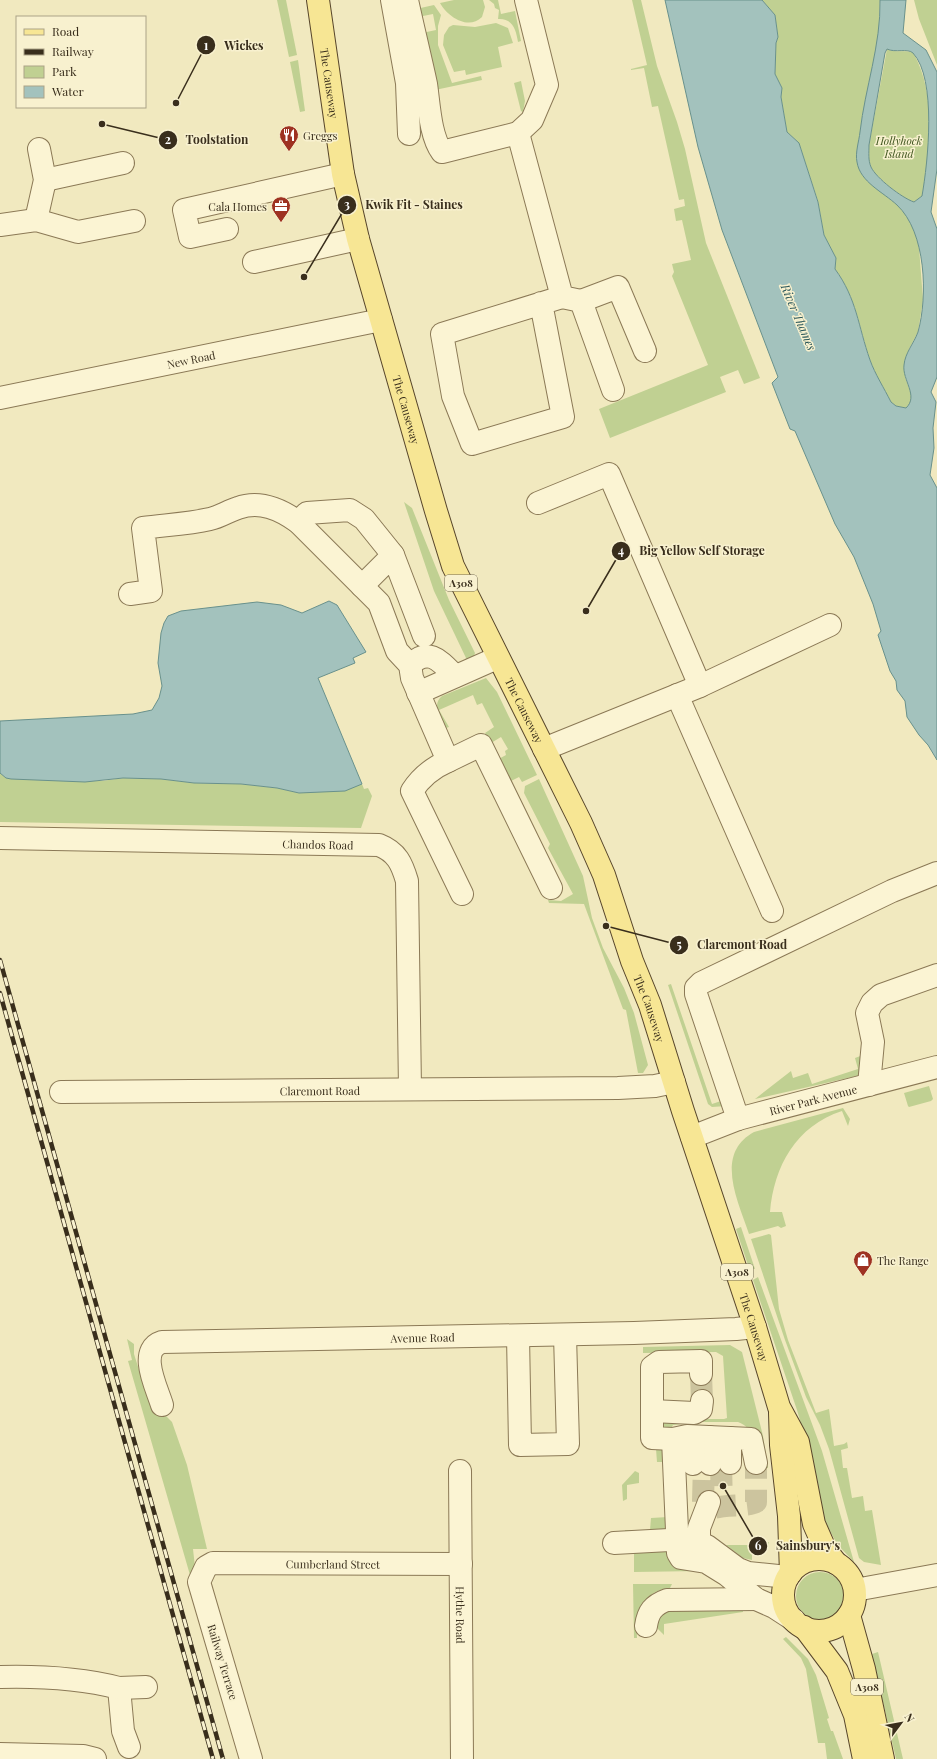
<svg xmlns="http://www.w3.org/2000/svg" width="937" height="1759" font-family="'Playfair Display',serif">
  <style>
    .green { fill: #c0d092 }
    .water { fill: #a3c2bd; stroke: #69918c; fill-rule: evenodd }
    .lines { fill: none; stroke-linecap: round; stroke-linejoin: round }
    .minor-tunnel { stroke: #ccc49e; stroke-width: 22; stroke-dasharray: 22 11; stroke-linecap: butt }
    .minor-casing { stroke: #8b7956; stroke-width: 24 }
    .major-casing { stroke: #58462b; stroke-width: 24 }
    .minor { stroke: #fbf4d3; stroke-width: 22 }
    .major { stroke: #f7e694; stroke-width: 22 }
    .rail-casing { stroke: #392e1c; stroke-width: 4.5 }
    .rail { stroke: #f8f1cf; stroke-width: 3; stroke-dasharray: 9; stroke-linecap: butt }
    .labels { text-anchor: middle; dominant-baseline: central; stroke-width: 3; stroke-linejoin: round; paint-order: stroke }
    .shield { fill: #f8f1cf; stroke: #726852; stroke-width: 1 }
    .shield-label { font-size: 10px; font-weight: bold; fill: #392e1c }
    .street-label { font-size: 11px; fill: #392e1c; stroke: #f8f1cf }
    .poi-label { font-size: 11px; fill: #392e1c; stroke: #f8f1cf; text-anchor: start }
    .park-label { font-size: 11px; font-style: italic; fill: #425721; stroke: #f8f1cf }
    .water-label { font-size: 12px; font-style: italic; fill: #2a575a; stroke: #f8f1cf }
    .leader { fill: none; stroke: #392e1c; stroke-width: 1.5 }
    .callout-dot { fill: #392e1c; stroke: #f8f1cf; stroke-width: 1.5 }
    .mark-label { font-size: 12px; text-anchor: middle; font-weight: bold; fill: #fff }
    .callout-label { font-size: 12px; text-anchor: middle; font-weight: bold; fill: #392e1c; stroke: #f8f1cf; stroke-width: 3; stroke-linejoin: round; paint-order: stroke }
  </style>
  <rect width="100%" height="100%" fill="#f1e9bf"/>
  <path class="green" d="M277 0H286L297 55 289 57Z
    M454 0H483L485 7 482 17C468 31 447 16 440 3Z
    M489 0H498L501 14 515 11 521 41 518 42C516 30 513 18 498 19L499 10 495 8 494 4Z
    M632 0H641L657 66 677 122 685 149 706 243 760 378 744 384 738 370 720 377 726 392 610 438 599 409 708 365 672 276 674 272 672 264 691 260 682 220 676 221 674 209 685 206 684 199 679 200 658 106 652 107 644 68 631 70V69L647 65Z
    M762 0H880L879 33 862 117 857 162 905 213 914 229 919 247 923 300 918 332 909 349 905 377 912 396 910 404 906 408 896 406 891 402C884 388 875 374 870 360 859 327 857 299 835 269L836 258 824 235 818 201 799 143 787 132 781 97 782 88 775 74 776 43 778 37 775 15Z
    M914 0H937V65L919 19Z
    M434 5 441 15 438 26V45L452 83 481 76 482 80 435 90 422 33 436 30 433 14 418 17 416 9Z
    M496 23 508 28 513 43 498 47 502 67 466 75 465 70 454 72 443 45 444 35 449 27 453 25 475 27Z
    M887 49C896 53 904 50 913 52 937 95 930 149 922 196L914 202C902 198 876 178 871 167 868 160 869 153 869 145Z
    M298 60 305 111 300 112 290 62Z
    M521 81 525 101 523 112 521 111 514 83Z
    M404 502 412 508 449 600 475 653 474 656 463 664 466 658 434 591Z
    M486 678 497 692 537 775 522 782 519 777 507 783 495 761 506 755 505 751 508 749 501 737 491 743 485 733 494 727 482 703 477 705 473 695 439 710 449 727 446 728C441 718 431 705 442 696Z
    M0 773 6 778 102 781 123 778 161 779 194 783 241 784 277 788 299 793 357 786 362 784 364 789 368 788 372 796 361 828 0 822Z
    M539 779 583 876 592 918 603 948 624 988 634 1013 648 1065 643 1073H638L626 1010 623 1009 584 904 549 903 548 900 561 901 573 894 548 848 550 844 524 793 525 786Z
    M671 984 712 1104 724 1100 726 1106 712 1107 708 1104 668 985Z
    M863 1055 861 1075 755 1099 791 1071 793 1078 808 1073 812 1084 858 1069 855 1058Z
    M929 1086 933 1099 931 1101 909 1107 908 1106 904 1093Z
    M843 1108 850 1119 848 1126 842 1111C796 1126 774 1166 770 1212H782L786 1226 781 1228 778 1226 749 1234C738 1201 714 1154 754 1132Z
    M741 1227 755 1269 749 1268 736 1229Z
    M769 1234 771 1235 779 1309 788 1340 816 1413 829 1409 834 1446 844 1444 847 1442 848 1448 841 1450 843 1468H847L852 1498 863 1496 865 1511 872 1510 881 1565 864 1562 859 1558 829 1449 820 1425 806 1397 785 1340 751 1239Z
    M758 1277 822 1451 854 1562 837 1544 823 1518 809 1452 797 1410 753 1280Z
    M127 1339 134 1344V1354L151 1408 164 1414 172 1422 187 1465 207 1549H193L195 1567 190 1575 128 1361 132 1360Z
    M730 1345 742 1352 763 1436 768 1468H766C759 1452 756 1428 738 1422H696L673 1425 669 1432 661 1428 663 1419H724L727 1418 723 1356 716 1352 643 1353V1347Z
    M659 1446 668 1451 670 1525C662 1538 638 1533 625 1533V1530H650L651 1518 668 1517 666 1462H657L656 1449Z
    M635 1471 639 1473V1483L627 1485V1499L623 1501 622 1485Z
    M769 1542 768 1548 762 1554 752 1555V1560L743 1558 726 1545H753V1543Z
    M634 1552H668L700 1571 634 1572Z
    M796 1596a24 24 0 1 1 48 0a24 24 0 1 1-48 0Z
    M633 1584H672L670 1588C642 1591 636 1614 637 1638H634Z
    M743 1607V1612L664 1624V1635L658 1629V1619L666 1610Z
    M786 1637 808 1659 816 1675 829 1718 827 1719 831 1731H833L843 1759H827L825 1743H818L806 1669 801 1658 783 1639Z
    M878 1652 903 1759H896L872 1654Z"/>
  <path class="water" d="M665 0H762L775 15 778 37 776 43 775 74 782 88 781 97 787 132 799 143 818 202 824 235 836 258 835 269C857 299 858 326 870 360 875 374 884 388 891 402L896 406 906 408C919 396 902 380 904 365 905 353 914 343 918 332 928 296 926 232 897 205 883 192 860 182 857 162 855 153 859 141 860 132 865 88 881 45 880 0H906L903 33 926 50 937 72V169L931 212 937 229V377L931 392 936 402 933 428 934 448 930 475 937 488V760L928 745 919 735 907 717 905 701 897 690 896 681 890 671 878 635 881 631 873 604 854 557 835 524 795 431 790 429 772 383 778 377 722 230 698 147ZM887 49C895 53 908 48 913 53 937 79 928 162 922 196L914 202C902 198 876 178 871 167 868 160 869 153 869 145L885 53Z
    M329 601 337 605 366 652 353 658 355 663 318 678 362 784 345 791 299 793 277 788 241 784 194 783 161 779 123 778 85 782 11 779 6 778 0 773V721L133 714 152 710 159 698 162 686 158 663 161 633 164 623 168 616 181 611 257 602 281 605 302 613Z"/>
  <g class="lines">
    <path class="minor-tunnel" d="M701 1374 702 1401
      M721 1464 722 1506
      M703 1502 704 1464
      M714 1508C727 1504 748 1507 756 1502V1463"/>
    <g class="minor-casing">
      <g id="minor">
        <path d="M392 0 407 83 409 134"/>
        <path d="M407 0C413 28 420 56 426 84 429 104 430 136 442 152L518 133 532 120 547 85 526 0"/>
        <path d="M518 133 562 297 581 301 613 390"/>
        <path d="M45 180 123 163"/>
        <path d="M36 220 45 180 39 149"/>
        <path d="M0 225 36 220 78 232 134 221"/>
        <path d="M227 229 190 237 184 210 343 174"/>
        <path d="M254 262 358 239"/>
        <path d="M581 301 618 287 645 351"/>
        <path d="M541 303 563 417 472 444 453 396 442 334 562 297"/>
        <path id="s1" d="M0 398 381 320"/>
        <path d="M538 503 609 474 700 686"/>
        <path d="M298 522 307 513 350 510 364 519 393 555"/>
        <path d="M362 586 393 555 424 636"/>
        <path d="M130 594 151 591 143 528C165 525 188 524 210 519 220 517 228 511 238 508 260 500 280 509 298 522L379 603 397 651 410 665 412 678 448 761C432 768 421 777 412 791L462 894"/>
        <path d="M410 665C429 646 441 662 455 676"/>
        <path d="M418 693 497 658"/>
        <path d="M677 695 772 911"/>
        <path d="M544 749 700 686 830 625"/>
        <path d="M448 761 481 745 551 888"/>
        <path id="s2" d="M0 838 379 845C397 852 402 864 407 881L410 1089"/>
        <path d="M869 1085 873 1042 867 1013 872 1003 881 995 937 975"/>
        <path id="s3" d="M61 1092 618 1088 655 1086 674 1082"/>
        <path d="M738 1119 696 994V988L701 983 892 891 937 873"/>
        <path id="s4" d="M692 1137 738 1119 937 1067"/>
        <path d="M518 1336 520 1445 568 1444 565 1335"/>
        <path id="s5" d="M162 1405C157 1388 137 1350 162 1342L634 1333 736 1329 755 1327"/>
        <path d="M652 1411 694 1413 701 1409 702 1401"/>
        <path d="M709 1437 710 1464"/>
        <path d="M673 1439 652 1438V1367L659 1362 701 1361V1374"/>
        <path d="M730 1463V1438"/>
        <path d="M756 1463 751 1439 687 1436 673 1439 678 1553 681 1558 706 1562 727 1575 756 1599 774 1607 794 1620"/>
        <path d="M693 1464 694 1437"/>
        <path id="s6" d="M460 1471 462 1759"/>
        <path d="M699 1542V1528L709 1502"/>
        <path d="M614 1543 688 1539 707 1546 738 1569 748 1573 788 1577"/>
        <path d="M855 1590 937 1575"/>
        <path d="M646 1626C648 1612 653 1605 667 1600L756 1599"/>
        <path d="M0 1677C40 1676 80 1678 119 1688L123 1731 129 1747"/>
        <path d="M119 1688 146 1687"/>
        <path d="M0 1754 83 1756 95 1759"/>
        <path id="s7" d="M251 1759 199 1582 206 1567 213 1563 461 1564"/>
      </g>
    </g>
    <g class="major-casing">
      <g id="major">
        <path id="s8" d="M318 0 343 174 358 239 436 511 453 566 581 823 604 875 632 961 650 1005 683 1111 755 1327 779 1407 798 1442 814 1524 825 1549 836 1563"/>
        <path d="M780 1413 781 1445 789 1516 791 1573"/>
        <circle cx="819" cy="1595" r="36"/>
        <path d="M849 1615 864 1669 883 1759"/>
        <path d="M804 1627 837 1671 855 1715 864 1759"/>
      </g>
    </g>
    <use href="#minor" class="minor"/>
    <use href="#major" class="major"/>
    <g class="rail-casing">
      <path id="rail" d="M0 960 223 1759
        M0 993 213 1759"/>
    </g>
    <use href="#rail" class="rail"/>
  </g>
  <defs>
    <g id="restaurant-pin" transform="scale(1)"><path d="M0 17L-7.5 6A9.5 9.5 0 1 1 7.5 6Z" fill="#9e3222" stroke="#f8f1cf"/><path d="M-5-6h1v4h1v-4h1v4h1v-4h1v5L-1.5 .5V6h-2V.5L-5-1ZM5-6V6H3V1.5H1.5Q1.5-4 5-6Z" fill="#fff"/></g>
    <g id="office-pin" transform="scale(1)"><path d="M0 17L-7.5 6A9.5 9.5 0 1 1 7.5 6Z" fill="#9e3222" stroke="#f8f1cf"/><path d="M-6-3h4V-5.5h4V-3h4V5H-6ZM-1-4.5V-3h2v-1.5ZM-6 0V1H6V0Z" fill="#fff"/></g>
    <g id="shop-pin" transform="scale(1)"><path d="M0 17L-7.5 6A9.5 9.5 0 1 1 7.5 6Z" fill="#9e3222" stroke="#f8f1cf"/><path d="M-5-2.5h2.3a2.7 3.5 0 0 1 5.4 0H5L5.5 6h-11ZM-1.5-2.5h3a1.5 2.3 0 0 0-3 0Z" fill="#fff"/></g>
  </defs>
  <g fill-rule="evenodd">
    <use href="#restaurant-pin" x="289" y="135"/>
    <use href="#office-pin" x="281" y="206"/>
    <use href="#shop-pin" x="863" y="1260"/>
  </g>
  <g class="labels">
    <g class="shield">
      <rect x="445" y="575" width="32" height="16" rx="3"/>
      <rect x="721" y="1264" width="32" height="16" rx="3"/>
      <rect x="851" y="1679" width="32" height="16" rx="3"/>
    </g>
    <g class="shield-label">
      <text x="461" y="583">A308</text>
      <text x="737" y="1272">A308</text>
      <text x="867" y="1687">A308</text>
    </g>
    <g class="street-label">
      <text stroke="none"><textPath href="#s8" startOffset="84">The Causeway</textPath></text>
      <text stroke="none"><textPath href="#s1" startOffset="195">New Road</textPath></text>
      <text stroke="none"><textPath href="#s8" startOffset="420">The Causeway</textPath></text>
      <text stroke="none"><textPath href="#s8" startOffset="744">The Causeway</textPath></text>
      <text stroke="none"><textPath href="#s2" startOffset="318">Chandos Road</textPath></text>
      <text stroke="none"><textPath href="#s8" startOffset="1068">The Causeway</textPath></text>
      <text stroke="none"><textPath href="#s3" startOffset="259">Claremont Road</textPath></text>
      <text stroke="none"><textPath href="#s4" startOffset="127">River Park Avenue</textPath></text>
      <text stroke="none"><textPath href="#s8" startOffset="1404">The Causeway</textPath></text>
      <text stroke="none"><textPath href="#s5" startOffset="331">Avenue Road</textPath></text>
      <text stroke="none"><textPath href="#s7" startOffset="329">Cumberland Street</textPath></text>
      <text stroke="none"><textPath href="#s6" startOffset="144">Hythe Road</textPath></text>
      <text transform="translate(223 1662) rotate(73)">Railway Terrace</text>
    </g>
    <g class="poi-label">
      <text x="303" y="135">Greggs</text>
      <text x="267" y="206" text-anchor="end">Cala Homes</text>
      <text x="877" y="1260">The Range</text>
    </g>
    <g class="park-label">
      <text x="899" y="140">Hollyhock<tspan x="899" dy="13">Island</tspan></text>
    </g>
    <g class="water-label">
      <text transform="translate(799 317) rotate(67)">River Thames</text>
    </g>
  </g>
  <path class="leader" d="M176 103L206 45M102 124L168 140M304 277L347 205M586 611L621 551M606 926L679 945M723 1486L758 1546"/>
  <g class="callout-dot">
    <circle cx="176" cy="103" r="4"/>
    <circle cx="102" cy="124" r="4"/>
    <circle cx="304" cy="277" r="4"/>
    <circle cx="586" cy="611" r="4"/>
    <circle cx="606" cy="926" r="4"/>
    <circle cx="723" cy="1486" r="4"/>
    <circle cx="206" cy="45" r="10"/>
    <circle cx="168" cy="140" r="10"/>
    <circle cx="347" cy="205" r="10"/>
    <circle cx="621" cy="551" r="10"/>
    <circle cx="679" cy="945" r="10"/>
    <circle cx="758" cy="1546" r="10"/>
  </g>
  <g class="mark-label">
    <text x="206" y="50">1</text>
    <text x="168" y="144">2</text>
    <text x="347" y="209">3</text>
    <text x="621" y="555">4</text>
    <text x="679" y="949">5</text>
    <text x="758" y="1550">6</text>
  </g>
  <g class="callout-label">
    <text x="244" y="50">Wickes</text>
    <text x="217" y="144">Toolstation</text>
    <text x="414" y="209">Kwik Fit - Staines</text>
    <text x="702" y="555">Big Yellow Self Storage</text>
    <text x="742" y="949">Claremont Road</text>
    <text x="808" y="1550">Sainsbury's</text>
  </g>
  <rect x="16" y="16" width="130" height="92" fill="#f8f1cf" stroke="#aca387"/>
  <rect x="24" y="29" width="20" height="6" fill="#f7e694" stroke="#aca387"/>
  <text x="52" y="36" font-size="12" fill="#392e1c">Road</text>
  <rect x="24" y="49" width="20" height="6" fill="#392e1c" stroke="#aca387"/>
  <text x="52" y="56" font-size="12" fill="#392e1c">Railway</text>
  <rect x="24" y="66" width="20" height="12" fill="#c0d092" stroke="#aca387"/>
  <text x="52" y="76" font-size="12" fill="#392e1c">Park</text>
  <rect x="24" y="86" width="20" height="12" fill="#a3c2bd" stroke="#aca387"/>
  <text x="52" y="96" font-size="12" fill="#392e1c">Water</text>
  <g transform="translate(901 1723) rotate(58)" stroke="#f8f1cf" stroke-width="3" paint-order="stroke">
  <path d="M0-3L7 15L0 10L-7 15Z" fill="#392e1c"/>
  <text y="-6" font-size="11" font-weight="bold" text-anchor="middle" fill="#392e1c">N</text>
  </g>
</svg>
